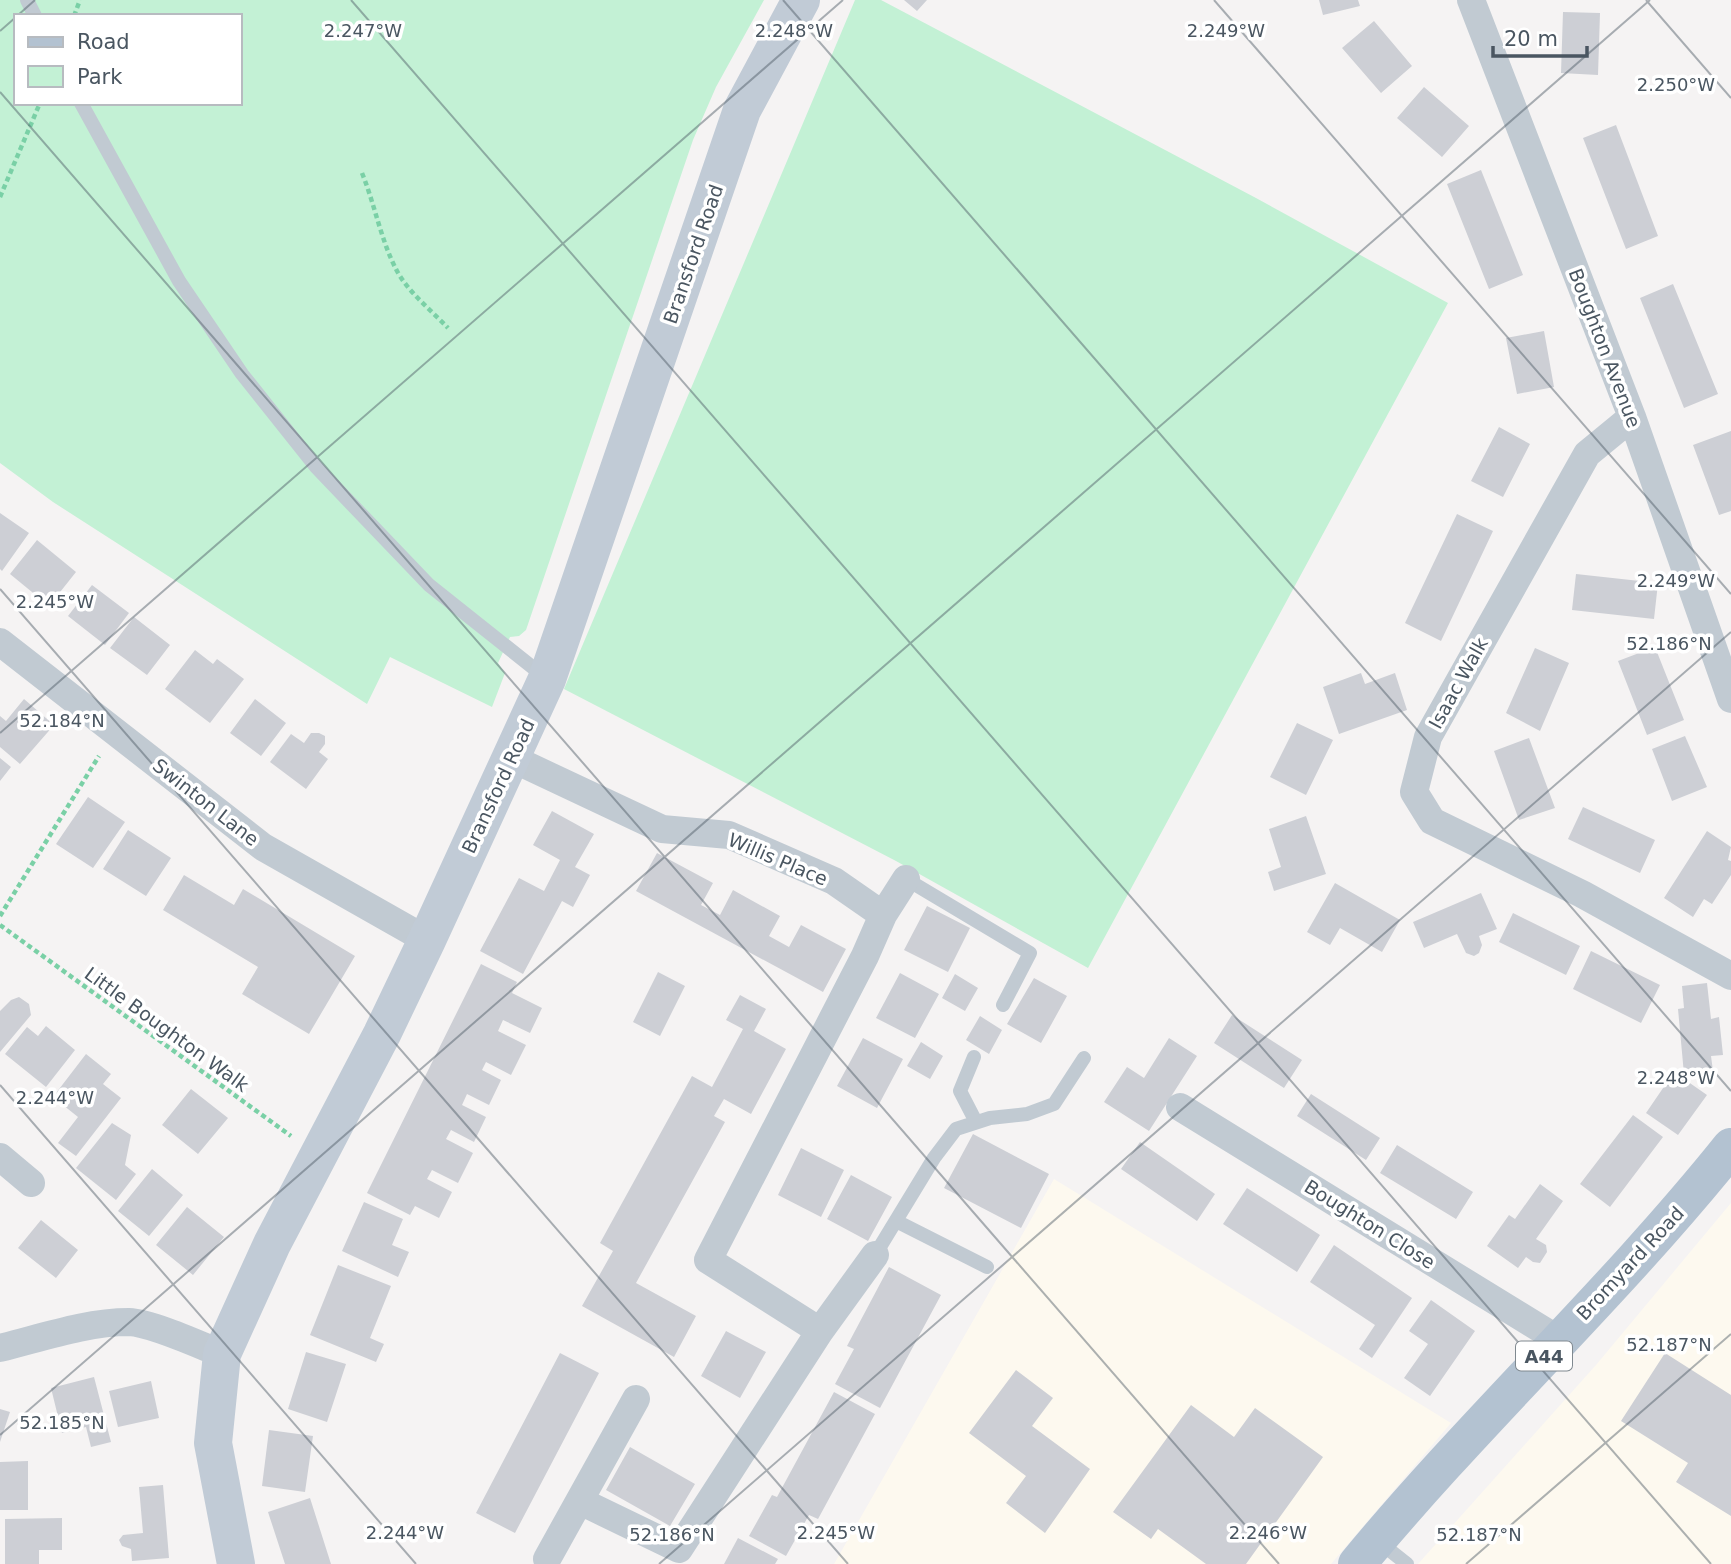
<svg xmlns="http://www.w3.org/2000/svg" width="1731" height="1564" font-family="'DejaVu Sans',sans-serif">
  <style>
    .commercial { fill: #fdf9ef }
    .green { fill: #c3f1d5; fill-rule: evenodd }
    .building { fill: #cdcfd5 }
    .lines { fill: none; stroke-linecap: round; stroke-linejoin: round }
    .path { stroke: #7ad0a6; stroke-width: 4.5; stroke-dasharray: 5 3.5; stroke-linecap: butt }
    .service { stroke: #c1cad2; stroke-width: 14 }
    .minor { stroke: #c1cad2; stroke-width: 28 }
    .secondary { stroke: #c1cbd6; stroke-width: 38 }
    .primary { stroke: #b3c2d1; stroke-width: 38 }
    .ticks { fill: none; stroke: #4a5661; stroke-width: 2; stroke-opacity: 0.45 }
    .labels { text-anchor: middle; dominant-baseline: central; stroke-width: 7; stroke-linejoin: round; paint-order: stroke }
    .shield { fill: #fff; stroke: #808990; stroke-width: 2 }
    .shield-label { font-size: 18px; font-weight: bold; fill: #4a5661 }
    .street-label { font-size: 19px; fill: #4a5661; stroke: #fff }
    .ticks-label { font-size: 18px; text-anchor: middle; fill: #4a5661; stroke: #fff; stroke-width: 7; stroke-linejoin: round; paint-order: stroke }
  </style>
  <rect width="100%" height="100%" fill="#f5f3f3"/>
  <path class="commercial" d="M1054 1179 1451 1423 1331 1564H834Z
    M1731 1203V1564H1418L1596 1365Z"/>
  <path class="green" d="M0 0H764L716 87 693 140 526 630 519 636 510 637 498 663 505 673 492 707 390 657 367 704 53 502 0 463ZM16 16H240V103H16Z
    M855 0H881L1256 198 1448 303 1088 968 896 861 564 689Z"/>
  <path class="building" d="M904 0H927L917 11Z
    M1319 0H1358L1360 6 1323 15Z
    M1563 12 1600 13 1598 75 1561 73Z
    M1374 21 1412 66 1381 93 1342 48Z
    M1424 87 1469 126 1442 157 1397 118Z
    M1616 125 1658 236 1626 249 1583 138Z
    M1481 170 1523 275 1489 289 1447 184Z
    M1673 284 1718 394 1684 408 1640 298Z
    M1544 331 1554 387 1517 394 1506 338Z
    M1499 427 1530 444 1503 497 1471 481Z
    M1731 431V511L1719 515 1693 445Z
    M0 513 29 533 2 571 0 569Z
    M1457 514 1493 531 1441 641 1405 623Z
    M37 540 76 572 49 606 10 574Z
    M1576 574 1658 583 1654 619 1572 610Z
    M92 585 129 613 105 645 68 616Z
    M134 617 170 645 147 675 110 648Z
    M1655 647 1684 720 1647 735 1618 661Z
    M1535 648 1569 663 1540 731 1506 713Z
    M195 650 213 664 217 659 244 679 210 723 165 689Z
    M1361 673 1365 684 1395 673 1407 710 1339 734 1323 687Z
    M24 699 54 725 20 764 0 747V716L6 721Z
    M255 699 286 723 261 756 230 733Z
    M1297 723 1333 740 1306 795 1270 777Z
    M311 733H319L325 736V744L319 752 328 759 306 789 270 762 291 734 304 743Z
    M1685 736 1707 787 1672 801 1652 749Z
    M1529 738 1555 808 1519 820 1494 751Z
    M0 758 11 767 0 781Z
    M88 797 125 822 93 868 56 844Z
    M1583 807 1655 840 1640 873 1568 839Z
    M552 811 594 834 575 867 590 875 573 907 562 901 523 974 480 951 519 878 544 891 560 860 533 845Z
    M1306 816 1326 874 1274 891 1268 872 1281 867 1269 829Z
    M128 830 171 858 146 896 103 869Z
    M1707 831 1731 847 1728 860 1731 861V875L1712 904 1704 899 1693 917 1664 898Z
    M657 853 713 883 701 905 720 915 733 890 780 916 769 936 789 947 801 925 846 949 823 992 636 891Z
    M184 875 234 905 243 889 355 956 309 1034 242 994 258 967 163 910Z
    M1335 883 1400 920 1382 952 1340 928 1330 945 1307 932Z
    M1481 893 1497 929 1479 936 1482 945 1479 953 1474 956 1466 953 1457 934 1424 948 1413 922Z
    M927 906 970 928 948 972 904 950Z
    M1513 913 1580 946 1566 975 1499 942Z
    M1591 951 1660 985 1641 1023 1573 989Z
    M481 964 517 982 512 993 542 1008 530 1033 503 1020 498 1031 526 1045 511 1075 486 1062 482 1070 501 1080 489 1105 467 1094 462 1105 486 1117 474 1142 451 1130 446 1139 473 1153 458 1183 432 1170 427 1179 452 1192 439 1218 415 1206 410 1215 367 1193Z
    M658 972 685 986 660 1036 633 1022Z
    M900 973 939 994 915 1038 876 1018Z
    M955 974 978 988 965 1011 942 998Z
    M1034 978 1067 996 1041 1043 1007 1024Z
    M1707 983 1711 1019 1719 1017 1723 1055 1711 1056 1713 1071 1684 1074 1678 1009 1684 1008 1682 986Z
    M740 995 766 1009 754 1031 786 1049 751 1114 724 1099 714 1116 725 1122 636 1283 696 1316 674 1357 582 1306 613 1251 600 1243 692 1076 712 1087 743 1029 726 1020Z
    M19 997 29 1004 31 1015 0 1052V1011L11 1000Z
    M1232 1015 1302 1060 1284 1088 1214 1043Z
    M980 1016 1002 1030 989 1054 966 1040Z
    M46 1026 75 1050 46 1087 5 1054 27 1027 38 1036Z
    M863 1038 903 1059 877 1108 837 1086Z
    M1169 1038 1197 1056 1149 1131 1104 1102 1127 1067 1144 1078Z
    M921 1042 943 1056 930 1079 907 1066Z
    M86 1054 111 1074 103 1084 121 1098 76 1156 58 1143 78 1117 53 1097Z
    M1674 1072 1707 1095 1678 1135 1646 1113Z
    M191 1089 228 1118 198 1154 162 1125Z
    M1311 1094 1380 1138 1366 1160 1297 1116Z
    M1633 1115 1663 1137 1610 1207 1580 1184Z
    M112 1123 131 1135 125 1165 136 1174 116 1200 76 1168Z
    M973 1134 1049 1174 1021 1228 944 1188Z
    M1140 1142 1215 1194 1197 1221 1121 1169Z
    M1397 1145 1473 1192 1456 1219 1380 1173Z
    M801 1148 844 1170 821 1217 778 1195Z
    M152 1169 183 1195 149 1236 118 1211Z
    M851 1175 892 1197 868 1241 827 1219Z
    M1540 1184 1563 1201 1536 1239 1546 1245 1547 1252 1540 1263 1533 1262 1526 1257 1518 1268 1487 1246 1509 1215 1515 1219Z
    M1247 1188 1320 1235 1297 1272 1223 1224Z
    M364 1202 403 1219 392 1245 409 1252 398 1277 342 1251Z
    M187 1207 224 1237 193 1275 156 1245Z
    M41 1220 78 1250 56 1278 18 1248Z
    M1334 1245 1412 1298 1372 1358 1359 1349 1375 1325 1310 1282Z
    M338 1265 391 1286 370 1338 384 1344 376 1362 310 1335Z
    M889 1267 941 1295 880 1408 835 1384 854 1349 847 1346Z
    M1431 1300 1475 1331 1430 1396 1404 1378 1428 1344 1409 1331Z
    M726 1331 766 1352 740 1398 701 1376Z
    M306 1352 346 1364 327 1422 288 1409Z
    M560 1353 599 1373 515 1533 476 1513Z
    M1665 1353 1731 1395V1516L1676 1482 1688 1463 1621 1421Z
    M1016 1370 1053 1398 1032 1426 1090 1469 1045 1533 1006 1503 1026 1476 969 1433Z
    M94 1377 111 1442 91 1447 86 1427 62 1433 51 1388Z
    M151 1381 159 1418 118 1427 109 1391Z
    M834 1392 875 1414 818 1519 809 1515 786 1556 749 1536 772 1495 777 1497Z
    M1191 1405 1234 1437 1255 1408 1323 1457 1246 1564H1206L1158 1529 1151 1539 1113 1512Z
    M0 1409 10 1412 0 1442Z
    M269 1430 313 1436 305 1492 262 1486Z
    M630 1447 695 1484 670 1526 606 1490Z
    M28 1461V1510H0V1462Z
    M163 1485 169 1558 132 1561 131 1549 122 1546 119 1540 123 1535 143 1533 139 1487Z
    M310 1498 331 1564H285L268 1512Z
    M62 1518V1550H39V1564H5V1519Z
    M738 1538 778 1559 775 1564H724Z"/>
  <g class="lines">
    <path class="path" d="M74 16 80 0
      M362 173C375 205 381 241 397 271 409 293 431 310 448 328
      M0 197 40 103
      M0 916 99 756
      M0 925 291 1136"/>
    <path class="service" d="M27 0 35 16
      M81 103 179 281 242 374 316 467 429 585 546 678
      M906 879 1030 953 1003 1005
      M974 1057 960 1091 976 1122
      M896 1221 987 1267
      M875 1255 934 1158 956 1129 990 1118 1027 1114 1054 1104 1084 1058
      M1378 1541 1407 1564"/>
    <path class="minor" d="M1471 0 1632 417 1731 699
      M1632 417 1587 454 1428 737 1414 792 1432 821 1582 894 1731 976
      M0 642 263 847 427 940
      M511 758 662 829 729 835 834 881 883 915
      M1180 1107 1559 1340
      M0 1157 31 1183
      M820 1331 875 1255
      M0 1348C41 1338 86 1322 129 1322 152 1323 200 1345 222 1354
      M580 1501 679 1549 820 1331 708 1260 865 956 883 915 906 879
      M547 1559 636 1399"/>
    <path class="secondary" d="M236 1564 213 1443 222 1354 272 1244 382 1034 427 940 547 679 742 110 801 0"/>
    <path class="primary" d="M1357 1564C1476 1420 1614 1293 1731 1147"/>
  </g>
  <path class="ticks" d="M351 0 1711 1564M783 0 1731 1091M1214 0 1731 594M1646 0 1731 98M17 16 35 0M0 31 16 17M0 92 1279 1564M0 589 848 1564M0 733 843 0M0 1085 416 1564M0 1435 1650 0M659 1564 1731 632M1466 1564 1731 1334"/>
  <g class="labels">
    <rect class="shield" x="1516" y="1341.5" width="56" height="29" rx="5"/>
    <g class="shield-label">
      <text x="1544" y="1356">A44</text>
    </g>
    <g class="street-label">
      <text transform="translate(693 254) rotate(-71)">Bransford Road</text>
      <text transform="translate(1605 348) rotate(69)">Boughton Avenue</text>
      <text transform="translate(1458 683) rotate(-61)">Isaac Walk</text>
      <text transform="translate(498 786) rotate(-65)">Bransford Road</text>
      <text transform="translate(206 802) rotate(38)">Swinton Lane</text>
      <text transform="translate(778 859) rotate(23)">Willis Place</text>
      <text transform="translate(167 1029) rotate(36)">Little Boughton Walk</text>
      <text transform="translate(1370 1224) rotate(32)">Boughton Close</text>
      <text transform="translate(1630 1263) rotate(-47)">Bromyard Road</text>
    </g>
  </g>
  <g class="ticks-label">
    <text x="363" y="37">2.247°W</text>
    <text x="1226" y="37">2.249°W</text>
    <text x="794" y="37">2.248°W</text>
    <text x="1676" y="91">2.250°W</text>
    <text x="1676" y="587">2.249°W</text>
    <text x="55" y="608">2.245°W</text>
    <text x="1669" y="650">52.186°N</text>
    <text x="62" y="727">52.184°N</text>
    <text x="1676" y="1084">2.248°W</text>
    <text x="55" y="1104">2.244°W</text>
    <text x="1669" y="1351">52.187°N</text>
    <text x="62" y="1429">52.185°N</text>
    <text x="405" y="1539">2.244°W</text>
    <text x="836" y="1539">2.245°W</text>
    <text x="1268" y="1539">2.246°W</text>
    <text x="672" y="1541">52.186°N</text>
    <text x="1479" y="1541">52.187°N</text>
  </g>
  <rect x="14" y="14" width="228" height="91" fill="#ffffff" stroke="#b7bbc0" stroke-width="2"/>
  <rect x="28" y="37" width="35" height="10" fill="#b3c2d1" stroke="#b7bbc0" stroke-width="2"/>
  <text x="77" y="49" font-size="21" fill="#4a5661">Road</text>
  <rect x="28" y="66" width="35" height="21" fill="#c3f1d5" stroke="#b7bbc0" stroke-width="2"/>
  <text x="77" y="84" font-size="21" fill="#4a5661">Park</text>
  <path d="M1493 46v10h94v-10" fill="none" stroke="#4a5661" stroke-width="3.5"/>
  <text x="1504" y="46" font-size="21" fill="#4a5661" stroke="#ffffff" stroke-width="5" paint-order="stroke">20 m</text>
</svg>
